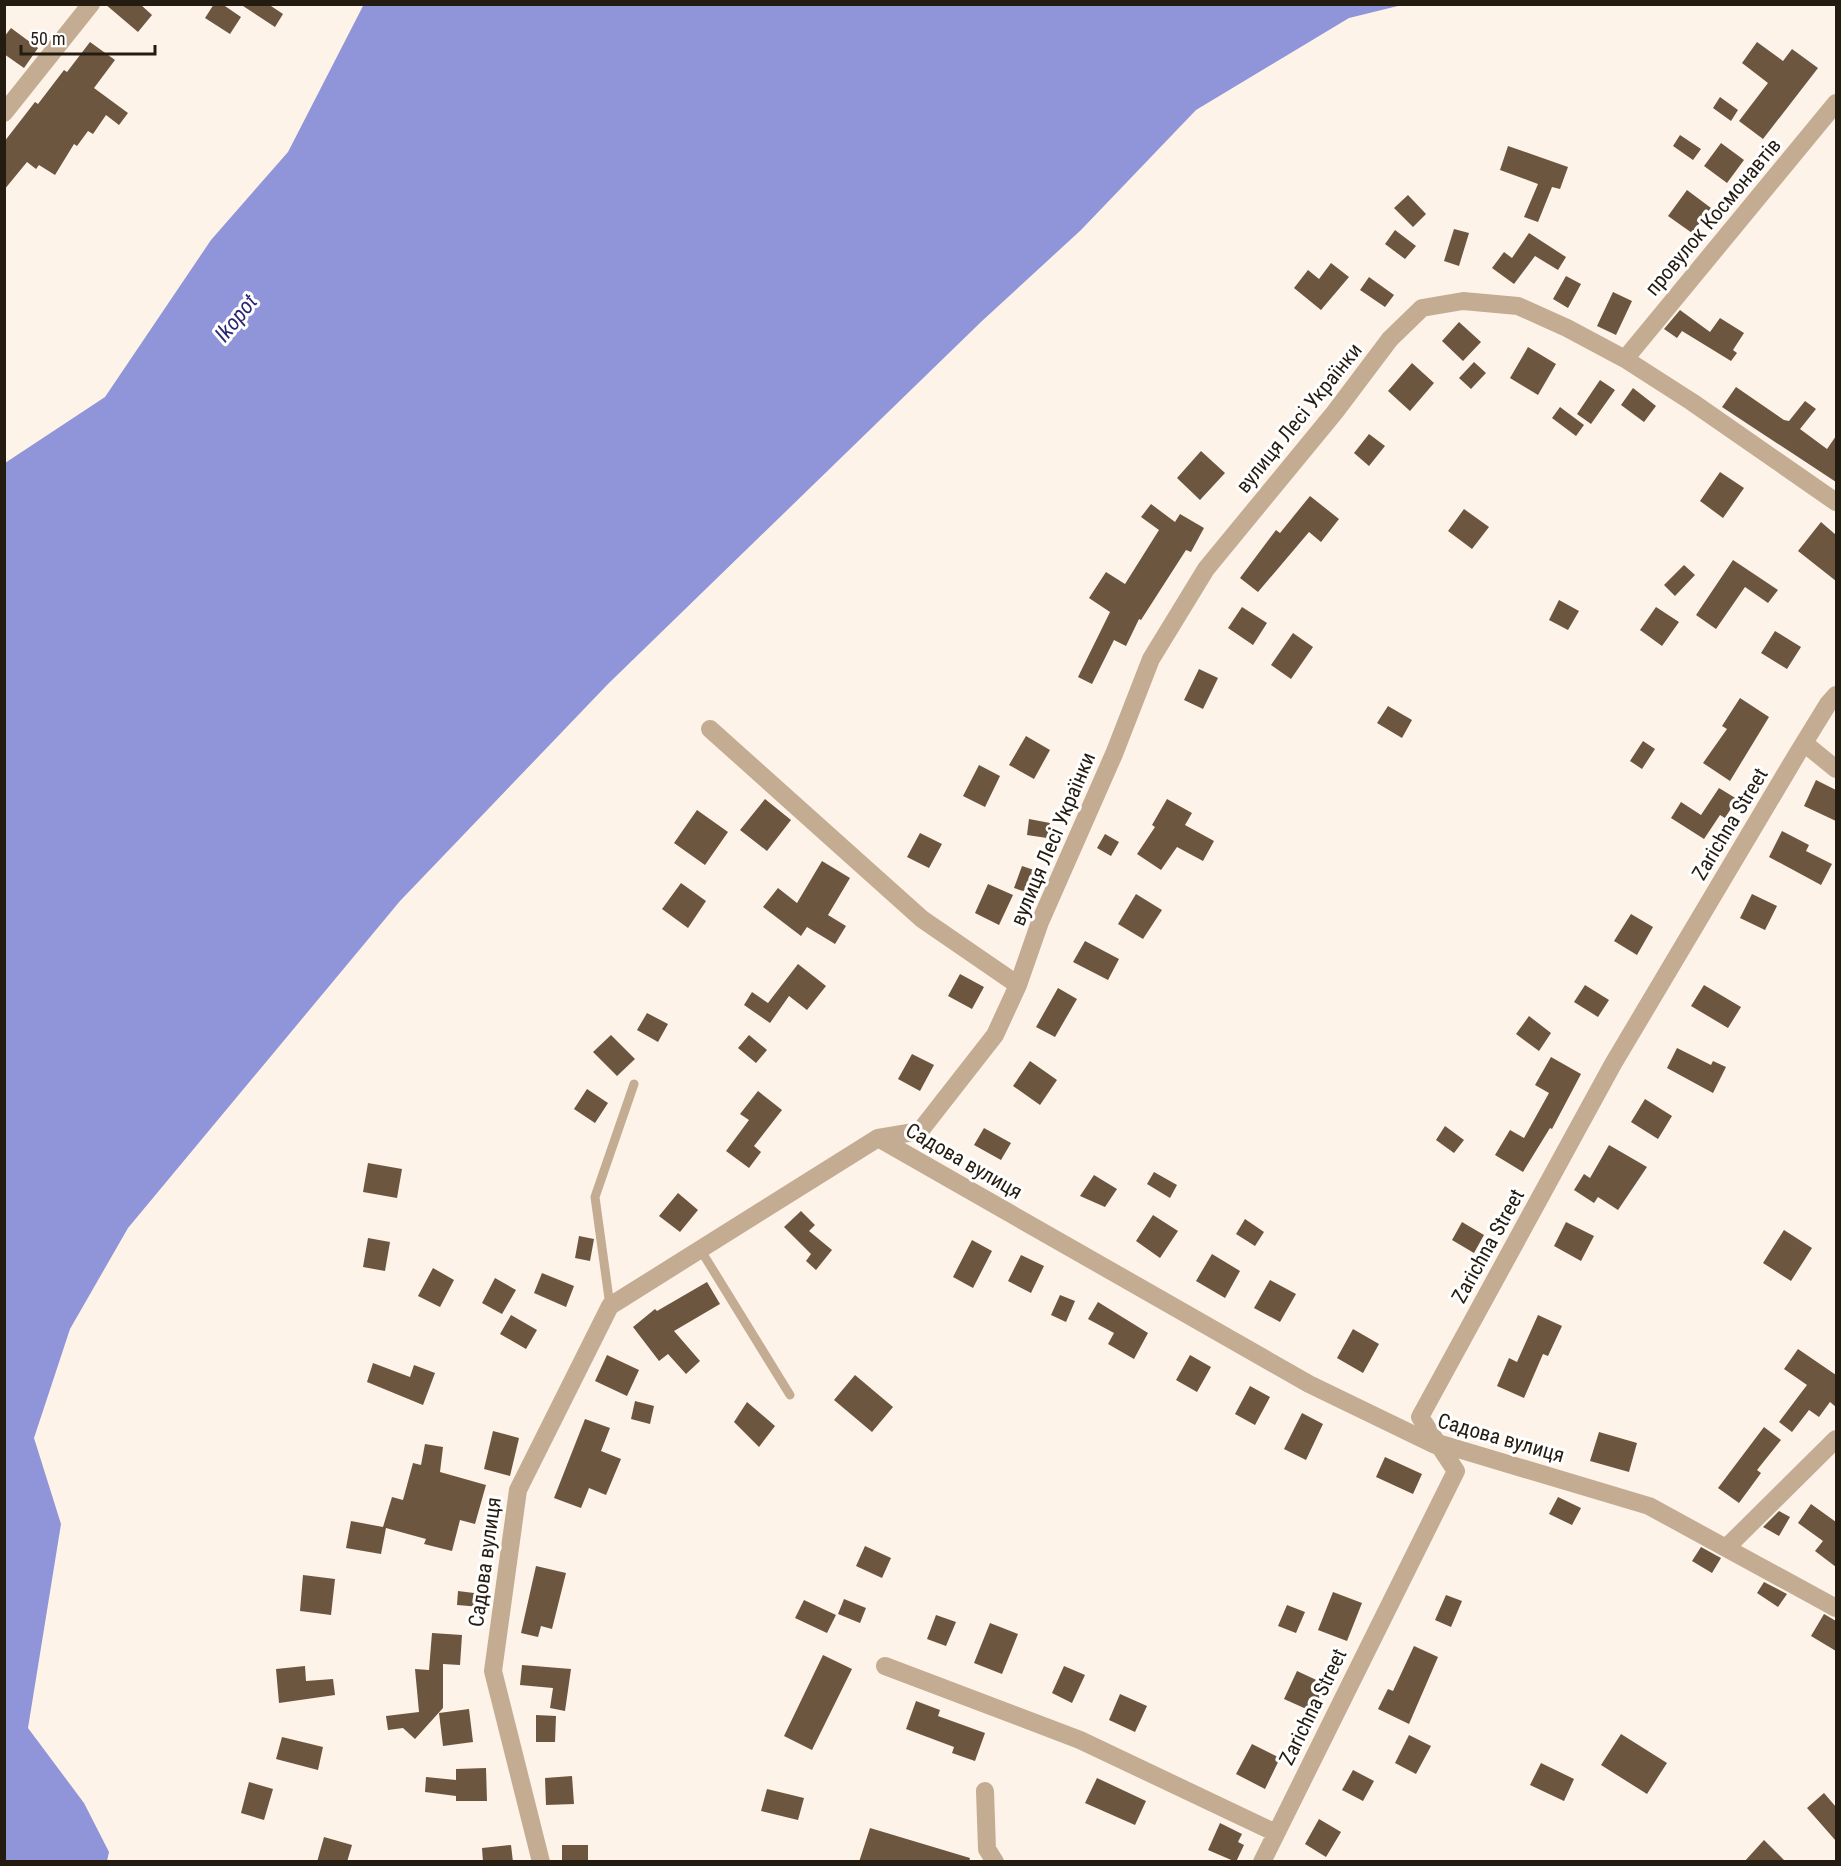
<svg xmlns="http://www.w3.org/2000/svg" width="1841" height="1866" font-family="'Roboto Condensed',sans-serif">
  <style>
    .water { fill: #9095d9 }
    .building { fill: #6c563f }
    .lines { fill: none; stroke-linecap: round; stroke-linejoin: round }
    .service { stroke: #c4ac93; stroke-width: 9 }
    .minor { stroke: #c4ac93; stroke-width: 18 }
    .labels { text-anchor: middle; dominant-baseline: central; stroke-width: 6; stroke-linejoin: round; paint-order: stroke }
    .street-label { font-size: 21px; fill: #241b11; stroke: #fff }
    .water-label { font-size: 22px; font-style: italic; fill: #2c2675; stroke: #fff }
  </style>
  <rect width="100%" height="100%" fill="#fdf3e8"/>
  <path class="water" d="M364 4 1402 5 1349 18 1196 110 1081 230 982 321 608 684 400 901 128 1228 70 1329 34 1438 61 1524 28 1728 84 1803 109 1852 107 1861H5V463L105 397 211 240 288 152Z"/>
  <path class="building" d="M105 4H140L152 15 138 32Z
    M214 4H222L241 17 230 34 205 18Z
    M240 4H268L283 14 275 27Z
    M11 28 38 48 24 68 4 54V37Z
    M90 42 115 60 94 88 128 113 119 125 106 115 93 134 88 131 77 146 74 144 55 175 39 165 36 169 27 162 4 190V142L35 102 38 104 64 70 67 72Z
    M1757 42 1783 61 1792 49 1818 68 1763 139 1739 121 1768 83 1742 63Z
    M1720 97 1738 110 1731 121 1713 108Z
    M1680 135 1701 149 1693 160 1673 146Z
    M1721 143 1744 160 1727 183 1704 166Z
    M1508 146 1568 167 1560 189 1552 187 1538 222 1524 217 1538 184 1500 170Z
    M1687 190 1711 208 1692 233 1668 216Z
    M1408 195 1426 214 1413 227 1394 208Z
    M1454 229 1469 233 1459 266 1444 261Z
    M1395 230 1416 246 1405 259 1385 244Z
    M1529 233 1566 257 1558 270 1535 256 1514 284 1492 268 1504 252 1512 258Z
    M1331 263 1349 277 1321 310 1294 288 1308 270 1319 279Z
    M1566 276 1581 284 1568 308 1553 299Z
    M1369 277 1394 295 1385 307 1360 290Z
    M1613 292 1632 301 1616 335 1597 326Z
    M1680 310 1710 332 1720 318 1744 333 1733 350 1737 353 1731 361 1682 331 1677 338 1664 329Z
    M1459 322 1481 342 1463 361 1442 341Z
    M1528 347 1556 364 1538 395 1510 378Z
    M1474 362 1486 373 1471 389 1459 378Z
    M1412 363 1434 383 1410 411 1388 391Z
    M1600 380 1615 390 1591 424 1577 414Z
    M1736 387 1784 420 1789 421 1805 401 1816 409 1800 429 1827 449 1836 436V482L1722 407Z
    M1633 388 1656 406 1644 422 1621 405Z
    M1560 407 1584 425 1576 436 1552 418Z
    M1369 434 1385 446 1369 466 1354 453Z
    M1201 451 1225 473 1200 500 1177 478Z
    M1720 472 1744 488 1723 518 1700 501Z
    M1310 496 1339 519 1321 542 1309 532 1258 592 1240 578 1276 530 1280 533Z
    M1151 504 1175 522 1180 514 1204 528 1191 552 1186 550 1141 620 1139 619 1126 646 1114 640 1092 684 1078 677 1110 612 1089 598 1106 572 1125 584 1159 530 1141 517Z
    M1464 509 1489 527 1472 549 1448 531Z
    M1821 522 1836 535V581L1798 551Z
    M1733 560 1778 590 1768 603 1745 587 1716 629 1696 615Z
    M1684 565 1695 575 1675 596 1664 585Z
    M1559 600 1579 611 1568 630 1549 620Z
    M1242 607 1267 623 1253 645 1228 628Z
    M1656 607 1679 622 1662 646 1640 630Z
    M1775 631 1801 647 1787 669 1761 653Z
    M1293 633 1313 647 1291 679 1271 665Z
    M1199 669 1218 678 1203 709 1184 700Z
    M1740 698 1769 717 1730 781 1703 763 1727 729 1722 726Z
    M1388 706 1412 720 1402 738 1377 723Z
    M1026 736 1050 750 1034 779 1009 765Z
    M1643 741 1655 749 1642 769 1630 761Z
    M979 765 1000 776 985 807 963 796Z
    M1816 780 1836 790V821L1804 806Z
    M1719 788 1737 799 1725 818 1720 815 1704 839 1671 818 1681 802 1701 815Z
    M765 799 791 820 767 851 740 830Z
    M1167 799 1192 813 1185 825 1214 841 1203 861 1177 847 1161 870 1137 854 1155 827 1152 825Z
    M697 810 728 832 705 865 674 843Z
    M1029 819 1050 823 1047 838 1027 835Z
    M1782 831 1809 845 1806 851 1832 864 1821 885 1769 857Z
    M920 833 942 844 929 868 907 857Z
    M1105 834 1119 842 1111 856 1097 848Z
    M822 861 850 878 828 915 846 926 835 944 807 927 801 936 763 907 778 888 797 903Z
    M1022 866 1037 871 1029 893 1014 888Z
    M681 883 706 901 688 928 662 909Z
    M988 884 1013 895 999 925 975 913Z
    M1136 894 1162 910 1143 939 1118 924Z
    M1752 894 1777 906 1765 930 1740 918Z
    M1631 914 1653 927 1637 955 1614 941Z
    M1085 941 1119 959 1108 980 1073 962Z
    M798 964 826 986 807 1010 789 996 770 1023 744 1005 752 992 768 1003Z
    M960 974 984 987 972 1009 948 996Z
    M1585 985 1609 1000 1598 1017 1574 1002Z
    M1704 985 1741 1007 1728 1028 1691 1006Z
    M1058 988 1077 999 1055 1037 1036 1027Z
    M647 1013 668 1024 658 1042 637 1030Z
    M1529 1016 1551 1033 1539 1051 1516 1034Z
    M611 1035 635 1059 617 1076 593 1052Z
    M749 1035 767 1050 756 1063 738 1048Z
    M1677 1048 1711 1065 1713 1061 1726 1067 1713 1093 1667 1068Z
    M912 1054 934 1065 920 1091 898 1079Z
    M1551 1057 1581 1074 1552 1129 1550 1128 1523 1172 1495 1155 1510 1130 1524 1138 1549 1093 1535 1085Z
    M1030 1061 1057 1080 1040 1105 1013 1086Z
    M587 1089 608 1103 595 1123 574 1109Z
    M758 1091 782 1110 754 1146 761 1152 749 1168 726 1151 749 1120 740 1114Z
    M1645 1099 1672 1116 1658 1139 1631 1122Z
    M1445 1126 1464 1140 1454 1153 1436 1140Z
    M984 1128 1011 1143 1001 1160 974 1145Z
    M1609 1145 1647 1167 1618 1210 1598 1197 1594 1203 1574 1190 1584 1174 1590 1178Z
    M368 1163 402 1169 397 1198 363 1192Z
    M1154 1172 1177 1185 1170 1198 1147 1184Z
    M1094 1175 1117 1189 1105 1207 1080 1196Z
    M678 1193 698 1210 680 1232 659 1216Z
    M801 1211 815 1225 809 1231 832 1250 816 1270 806 1261 811 1254 784 1227Z
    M1153 1215 1178 1231 1160 1258 1136 1241Z
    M1245 1219 1264 1232 1255 1246 1236 1234Z
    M1462 1222 1484 1235 1474 1253 1452 1240Z
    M1566 1222 1594 1236 1581 1261 1554 1246Z
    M1784 1230 1812 1248 1791 1281 1763 1263Z
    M579 1236 594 1239 590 1261 575 1258Z
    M368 1238 390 1242 385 1271 363 1267Z
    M972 1240 992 1251 973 1288 953 1277Z
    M1212 1254 1240 1271 1225 1298 1196 1281Z
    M1021 1255 1044 1266 1031 1293 1008 1281Z
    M433 1268 454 1280 440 1307 418 1296Z
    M542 1273 574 1286 566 1307 534 1293Z
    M495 1278 516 1290 502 1314 482 1303Z
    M1270 1280 1296 1294 1280 1322 1254 1308Z
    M707 1282 720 1304 674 1331 700 1361 686 1374 668 1354 659 1361 633 1327 655 1309 657 1311Z
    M1060 1295 1075 1301 1066 1322 1051 1315Z
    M1098 1302 1148 1333 1134 1359 1108 1344 1114 1333 1088 1319Z
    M511 1315 537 1330 526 1349 500 1334Z
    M1538 1315 1562 1326 1548 1356 1543 1354 1524 1398 1497 1386 1509 1358 1517 1362Z
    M1353 1329 1379 1344 1363 1373 1337 1358Z
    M1798 1349 1836 1375V1407L1830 1402 1819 1417 1809 1410 1792 1432 1779 1422 1807 1385 1784 1369Z
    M607 1355 639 1370 627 1396 595 1381Z
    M1190 1355 1211 1367 1197 1392 1176 1380Z
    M373 1363 410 1377 414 1365 435 1373 423 1405 367 1382Z
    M855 1375 893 1407 872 1432 834 1400Z
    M1250 1386 1270 1397 1255 1425 1235 1414Z
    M635 1401 654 1406 650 1424 631 1419Z
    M747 1402 775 1426 759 1447 734 1422Z
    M1302 1413 1323 1424 1306 1460 1284 1449Z
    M585 1419 610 1428 601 1451 621 1459 606 1495 589 1488 581 1508 554 1498Z
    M1764 1427 1781 1440 1757 1470 1761 1473 1739 1503 1718 1488Z
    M493 1431 519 1438 510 1476 484 1469Z
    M1599 1432 1637 1443 1629 1472 1590 1461Z
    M425 1444 443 1447 440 1472 486 1485 475 1524 460 1520 452 1551 424 1544 426 1539 386 1528 381 1554 346 1548 351 1521 383 1527 392 1497 403 1500 413 1463 421 1465Z
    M1385 1457 1422 1474 1413 1494 1376 1477Z
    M1558 1497 1581 1508 1572 1525 1549 1514Z
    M1811 1504 1836 1522V1567L1815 1551 1823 1541 1798 1523Z
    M1779 1511 1790 1517 1779 1536 1763 1527Z
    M865 1546 891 1558 882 1578 856 1566Z
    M1701 1547 1721 1558 1712 1573 1692 1561Z
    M536 1566 566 1573 552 1629 541 1626 538 1637 521 1633Z
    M303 1575 335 1579 331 1615 300 1611Z
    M1764 1582 1787 1594 1778 1607 1757 1593Z
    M458 1591 482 1594 481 1607 457 1605Z
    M1333 1592 1362 1603 1347 1641 1318 1630Z
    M1446 1595 1462 1601 1451 1627 1435 1620Z
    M844 1599 866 1608 860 1623 838 1614Z
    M804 1600 836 1615 827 1633 795 1618Z
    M1287 1605 1305 1612 1296 1633 1278 1626Z
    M1824 1614 1836 1621V1651L1811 1636Z
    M936 1615 956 1622 946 1646 927 1639Z
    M990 1623 1018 1634 1002 1674 974 1663Z
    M432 1633 462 1635 460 1665 443 1664V1708L415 1739 403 1728 388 1730 386 1716 419 1712 415 1669 429 1670Z
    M1414 1646 1438 1657 1409 1724 1378 1709 1388 1689 1393 1691Z
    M823 1655 852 1669 812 1750 784 1736Z
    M522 1665 571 1669 565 1711 550 1708 553 1688 520 1685Z
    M305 1666 306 1681 333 1679 335 1695 279 1703 276 1669Z
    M1064 1666 1085 1675 1072 1703 1052 1693Z
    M1297 1671 1325 1684 1313 1712 1284 1699Z
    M1120 1694 1147 1706 1135 1732 1109 1720Z
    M916 1701 940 1710 938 1716 985 1733 975 1761 952 1753 954 1747 906 1729Z
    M469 1709 473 1742 443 1746 439 1713Z
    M536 1715 556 1716 555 1742H536Z
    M1621 1734 1667 1763 1647 1794 1601 1765Z
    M1409 1735 1431 1746 1416 1774 1395 1763Z
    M282 1737 323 1747 318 1770 276 1759Z
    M1252 1744 1280 1758 1265 1789 1236 1774Z
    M1541 1763 1574 1779 1564 1801 1530 1785Z
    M486 1768 487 1801H456V1796L425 1792 426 1777 456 1780V1769Z
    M1353 1770 1374 1781 1363 1801 1342 1790Z
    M572 1776 574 1804 546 1805 545 1778Z
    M1097 1778 1146 1801 1135 1825 1085 1803Z
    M249 1782 273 1789 264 1820 241 1813Z
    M767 1789 804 1798 798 1820 761 1811Z
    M1824 1793 1836 1807V1841L1807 1808Z
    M1319 1819 1341 1832 1326 1857 1305 1844Z
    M1220 1823 1242 1834 1238 1842 1244 1845 1236 1862 1208 1850Z
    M870 1828 970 1858 969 1862H859Z
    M324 1837 352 1845 347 1862H317Z
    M1764 1840 1786 1862H1744Z
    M511 1845 513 1862H483L482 1848Z
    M562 1845H588V1862H562Z"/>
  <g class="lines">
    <path class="service" d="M700 1249 790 1395
      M610 1306 595 1197 634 1084"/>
    <path class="minor" d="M4 113 91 4
      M1625 359 1836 103
      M710 729 922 919 1018 985
      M1804 743 1836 769
      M878 1138 920 1131 995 1035 1018 985 1040 922 1114 754 1151 659 1206 569 1335 412 1390 339 1422 308 1463 301 1518 306 1567 328 1625 359 1692 402 1836 502
      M1726 1548 1836 1439
      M885 1666 1080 1740 1276 1833
      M985 1791 987 1849 995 1862
      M541 1862 493 1671 518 1490 610 1306 878 1138 1309 1384 1435 1445 1438 1443 1649 1506 1836 1608
      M1262 1862 1456 1471 1420 1417 1613 1064 1796 756 1828 704 1836 695"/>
  </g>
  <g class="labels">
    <g class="street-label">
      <text transform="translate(1713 217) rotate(-50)">провулок Космонавтів</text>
      <text transform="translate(1299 418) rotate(-51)">вулиця Лесі Українки</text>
      <text transform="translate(1730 824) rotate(-59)">Zarichna Street</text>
      <text transform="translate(1053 839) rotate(-67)">вулиця Лесі Українки</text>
      <text transform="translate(964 1161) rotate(30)">Садова вулиця</text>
      <text transform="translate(1488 1246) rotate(-61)">Zarichna Street</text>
      <text transform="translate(1501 1438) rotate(16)">Садова вулиця</text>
      <text transform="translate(485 1562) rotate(-82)">Садова вулиця</text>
      <text transform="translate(1313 1707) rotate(-64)">Zarichna Street</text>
    </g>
    <g class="water-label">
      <text transform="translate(236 318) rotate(-51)">Ikopot</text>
    </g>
  </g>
  <rect width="1841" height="1866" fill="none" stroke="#241b11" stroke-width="12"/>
  <path d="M21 45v9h134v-9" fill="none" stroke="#241b11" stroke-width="3"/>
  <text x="30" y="45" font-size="18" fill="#241b11" stroke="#ffffff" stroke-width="4.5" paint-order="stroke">50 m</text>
</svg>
